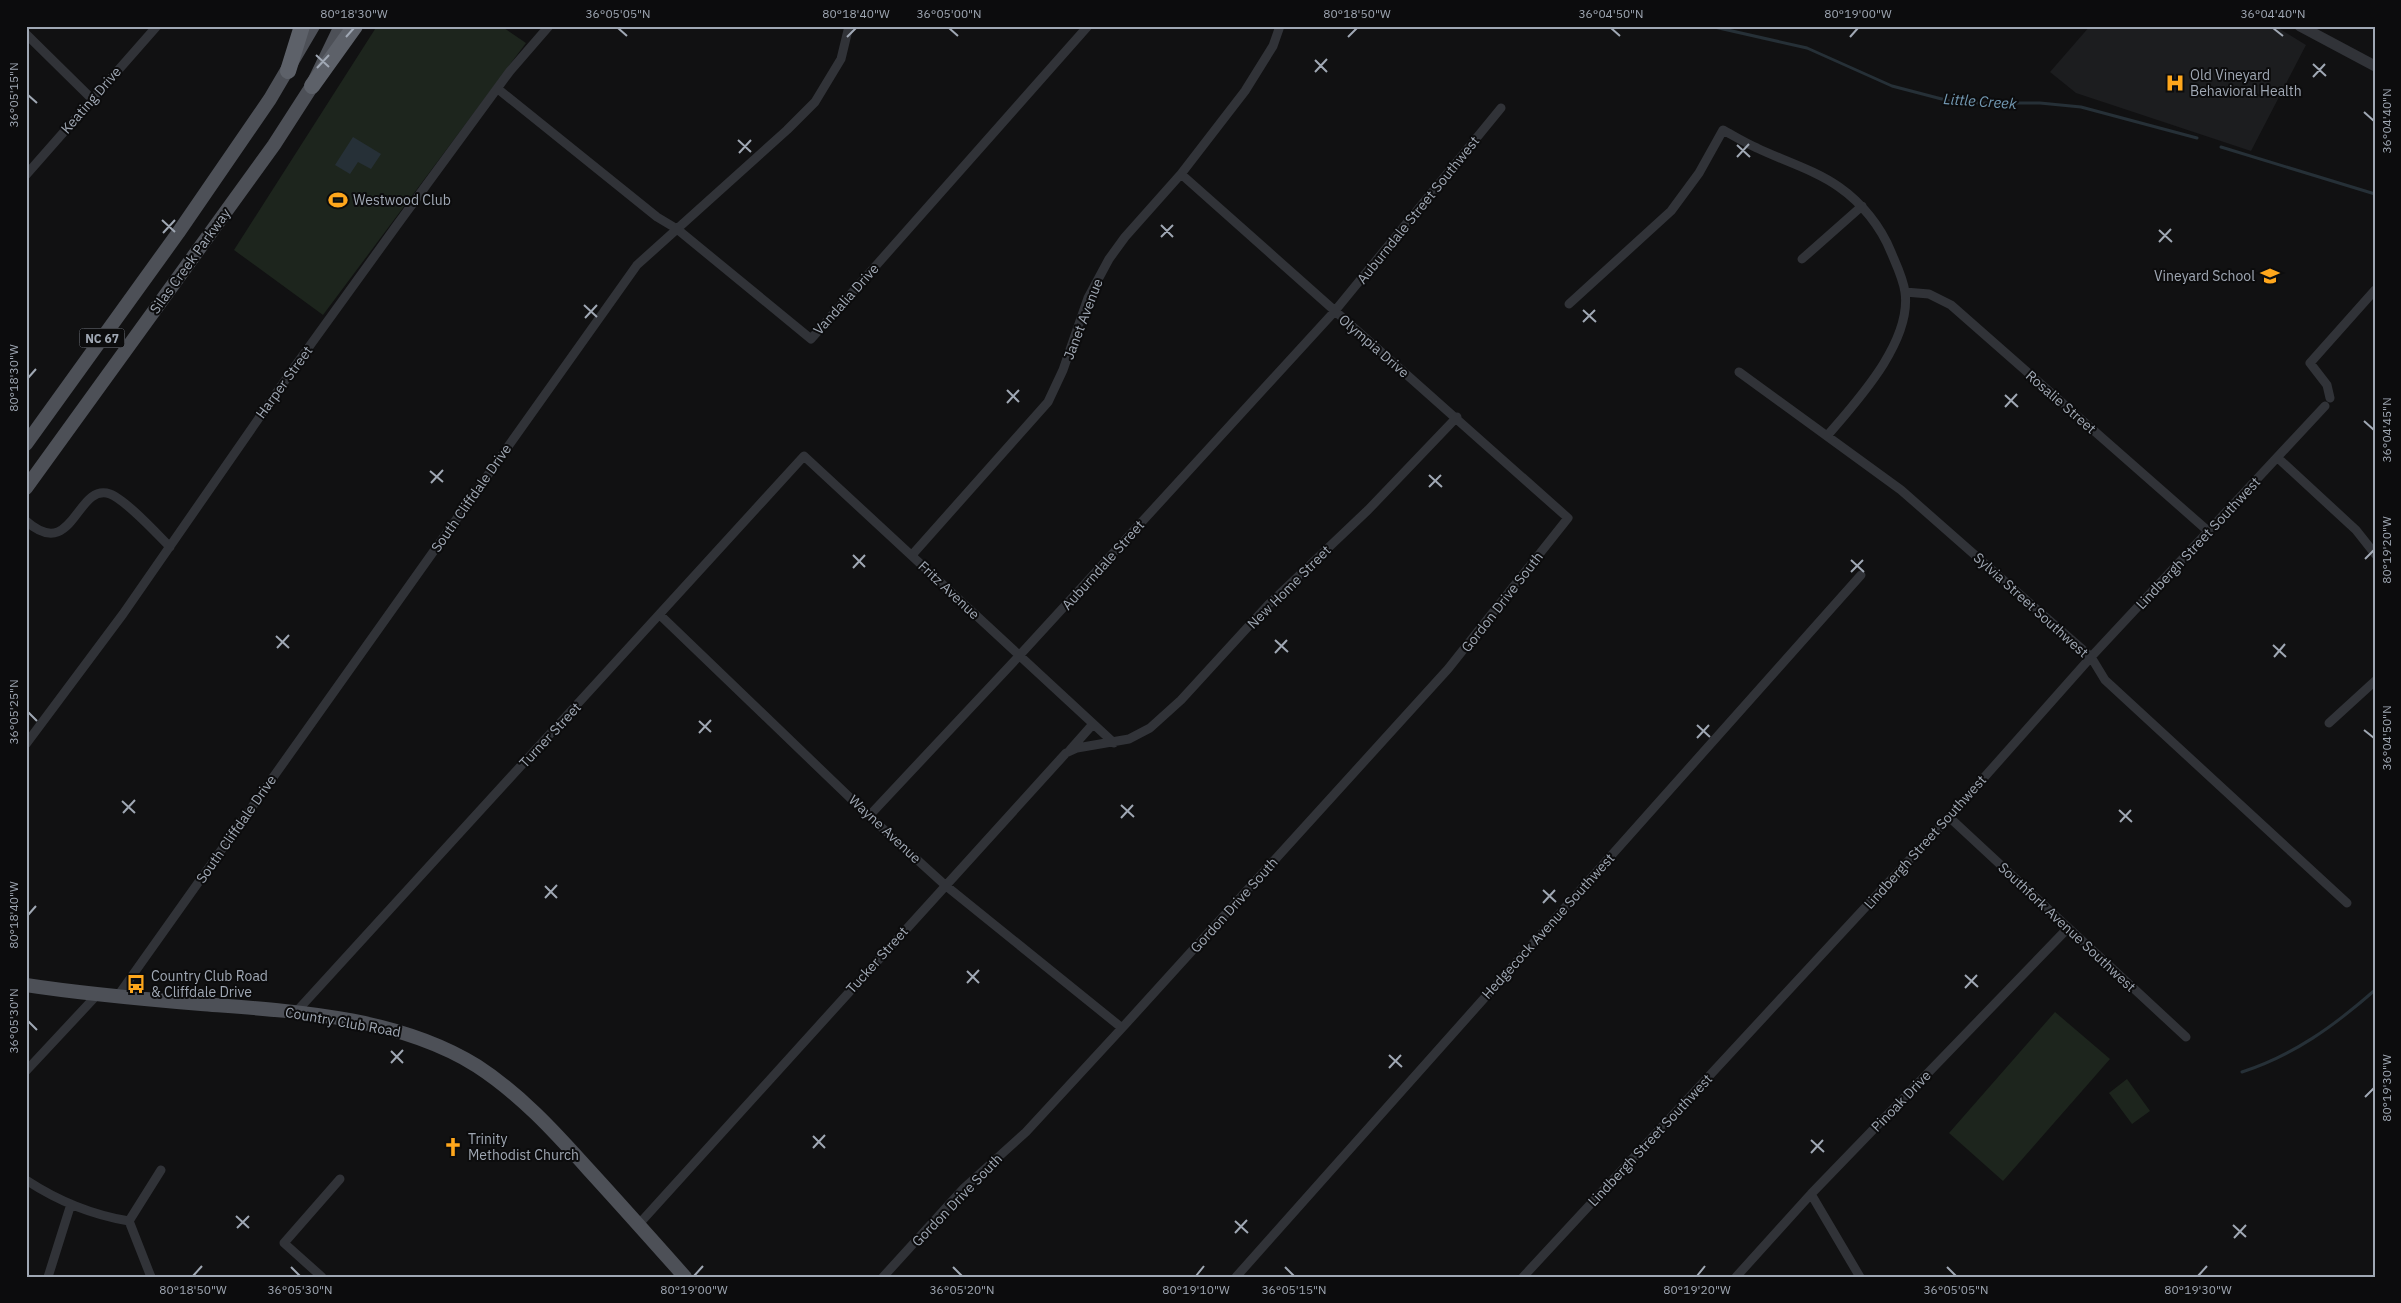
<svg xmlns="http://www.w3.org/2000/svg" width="2401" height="1303" font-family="'IBM Plex Sans',sans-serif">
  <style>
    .built { fill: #1c1d1f }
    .green { fill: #1d251d }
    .water { fill: #263037 }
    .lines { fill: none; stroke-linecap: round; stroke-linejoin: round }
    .stream { stroke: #263037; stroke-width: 3 }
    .minor { stroke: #313338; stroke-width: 9 }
    .tertiary { stroke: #313338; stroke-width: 11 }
    .primary { stroke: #4d5057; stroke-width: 14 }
    .motorway { stroke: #5d6169; stroke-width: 16 }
    .ticks { fill: none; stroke: #a0a8b4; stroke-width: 2 }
    .labels { text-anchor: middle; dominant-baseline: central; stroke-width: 4; stroke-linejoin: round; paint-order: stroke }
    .shield { fill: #0c0c0d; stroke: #747982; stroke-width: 1 }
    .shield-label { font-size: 12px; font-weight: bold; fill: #a0a8b4 }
    .poi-label { font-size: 14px; fill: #a0a8b4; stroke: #0c0c0d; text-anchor: start }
    .street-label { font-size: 14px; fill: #a0a8b4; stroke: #0c0c0d }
    .water-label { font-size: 15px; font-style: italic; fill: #7399b3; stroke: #0c0c0d }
    .neatline { fill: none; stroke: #a0a8b4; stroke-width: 2 }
    .ticks-label { font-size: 12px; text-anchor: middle; fill: #a0a8b4 }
  </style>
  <rect width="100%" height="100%" fill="#111112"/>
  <path class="built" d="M2090 26H2275L2306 45 2251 151 2076 93 2050 72Z"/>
  <path class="green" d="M377 26H501L526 43 323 315 234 250Z
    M2055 1012 2110 1059 2003 1181 1949 1133Z
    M2127 1079 2150 1111 2132 1124 2109 1093Z"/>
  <path class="water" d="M353 137 381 154 371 169 358 162 350 174 335 165Z"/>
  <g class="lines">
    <path class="stream" d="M1710 26 1807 48 1892 86 1957 103H2040L2081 107 2197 138
      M2221 147 2375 194
      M2242 1072C2294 1055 2334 1026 2375 990"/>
    <path class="minor" d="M26 34 92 99
      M498 89 657 217 677 229 811 339 1088 26
      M26 175 157 26
      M1802 259 1862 206
      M1905 292 1929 294 1951 305 2208 531
      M1569 304 1671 211 1699 173 1723 130C1734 136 1745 143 1757 148 1784 161 1815 170 1839 187 1862 203 1881 227 1891 252 1896 264 1903 278 1905 292 1912 342 1857 401 1827 436
      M1739 372 1901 490 2091 657 2105 680 2347 903
      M2330 398 2327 385 2310 363 2375 290
      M2279 459 2356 530 2375 554
      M26 521C74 563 76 482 110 494 126 500 157 534 170 547
      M912 555 1048 402 1063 370 1088 298 1109 259 1125 237 1181 174 1245 91 1273 46 1280 26
      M660 615 869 816 945 885 1122 1028
      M2329 723 2375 681
      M26 744 123 614 293 369 397 225 510 71 549 26
      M1070 750 1093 724
      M869 816 1019 656 1334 312 1501 108
      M1949 817 2186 1037
      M117 997 637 265 787 130 815 102 841 59 849 26
      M296 1012 804 456 1114 743
      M26 1071 96 996
      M26 1180C58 1201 92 1215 129 1221L151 1277
      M1811 1194 1860 1277
      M129 1221 161 1170
      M639 1224 1066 753 1077 748 1129 739 1150 728 1181 700 1268 605 1368 510 1457 417
      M48 1277 71 1204
      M322 1277 284 1243 340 1179
      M883 1277 964 1188 1026 1132 1122 1028 1448 669 1568 518 1181 174
      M1236 1277 1861 575
      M1523 1277 1949 817 2091 657 2325 406
      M1736 1277 1811 1194 2068 928"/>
    <path class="tertiary" d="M2300 26 2375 66"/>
    <path class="primary" d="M26 444 178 233 270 99 313 26
      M26 488 274 145 312 86 341 26
      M26 985C84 994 142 999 201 1004 292 1011 397 1016 477 1066 520 1094 554 1131 588 1169 621 1205 653 1241 685 1277"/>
    <path class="motorway" d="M288 71 302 26
      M312 86 355 26"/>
  </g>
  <path class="ticks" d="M618 28 627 36M949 28 958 36M1611 28 1620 36M2273 28 2283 36M346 37 354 28M847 37 856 28M1348 37 1357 28M1850 37 1858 28M316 55 329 67M1315 60 1327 72M2313 64 2326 76M317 68 329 55M1315 72 1327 59M2313 77 2325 64M28 95 37 103M2364 112 2374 121M738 140 751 152M1737 145 1750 157M739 153 751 140M1737 157 1749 144M162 220 175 232M1161 225 1173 237M2159 230 2172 242M163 233 175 220M1161 237 1173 225M2159 242 2171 229M584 305 597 317M1583 310 1596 322M585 318 597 305M1583 322 1595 310M28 378 36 369M1007 390 1019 402M2005 395 2018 407M1007 403 1019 390M2005 407 2017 394M2364 421 2374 430M430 471 443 482M1429 475 1442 487M431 483 443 470M1429 487 1441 475M853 555 865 567M2365 559 2374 550M1851 560 1864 572M853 568 865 555M1851 572 1863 560M276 636 289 648M1275 640 1288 652M2273 645 2286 657M277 648 289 635M1275 653 1287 640M2274 657 2285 644M28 712 37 721M699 721 711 732M1697 725 1710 737M2364 730 2374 738M699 733 711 720M1697 738 1709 725M122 801 135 813M1121 805 1134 817M2119 810 2132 822M123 813 135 800M1121 818 1133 805M2120 822 2131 810M545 886 557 898M1543 890 1556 902M545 898 557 885M1543 903 1555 890M28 915 36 906M967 971 979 983M1965 975 1978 987M967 983 979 970M1965 988 1977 975M28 1021 37 1030M391 1051 403 1063M1389 1055 1402 1067M391 1063 403 1050M1389 1068 1401 1055M2365 1097 2374 1088M813 1136 825 1148M1811 1140 1824 1152M813 1148 825 1135M1811 1153 1823 1140M236 1216 249 1228M1235 1221 1248 1233M2233 1225 2246 1237M237 1228 249 1216M1235 1233 1247 1220M2234 1238 2246 1225M291 1267 300 1276M953 1267 962 1276M1285 1267 1294 1276M1947 1267 1956 1276M193 1276 202 1266M694 1276 703 1266M1196 1276 1204 1266M1697 1276 1705 1266M2198 1276 2207 1266"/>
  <defs>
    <g id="hospital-bare" transform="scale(1.5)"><path d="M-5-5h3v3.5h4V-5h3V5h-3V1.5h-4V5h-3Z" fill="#ffa71c" stroke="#0c0c0d" stroke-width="2.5" paint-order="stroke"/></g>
    <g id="stadium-bare" transform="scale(1.5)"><path d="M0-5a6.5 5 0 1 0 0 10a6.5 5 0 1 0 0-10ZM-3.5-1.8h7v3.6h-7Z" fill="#ffa71c" stroke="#0c0c0d" stroke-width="2.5" paint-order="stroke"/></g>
    <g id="school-bare" transform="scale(1.5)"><path d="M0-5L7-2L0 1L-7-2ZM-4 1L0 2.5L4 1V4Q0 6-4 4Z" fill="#ffa71c" stroke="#0c0c0d" stroke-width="2.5" paint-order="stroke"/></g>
    <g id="bus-bare" transform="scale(1.5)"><path d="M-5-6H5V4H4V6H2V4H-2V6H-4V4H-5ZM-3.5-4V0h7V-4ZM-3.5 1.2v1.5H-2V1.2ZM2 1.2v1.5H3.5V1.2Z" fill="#ffa71c" stroke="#0c0c0d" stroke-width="2.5" paint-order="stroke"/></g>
    <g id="church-bare" transform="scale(1.5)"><path d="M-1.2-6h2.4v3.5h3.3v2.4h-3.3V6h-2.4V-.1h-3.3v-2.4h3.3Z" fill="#ffa71c" stroke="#0c0c0d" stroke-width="2.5" paint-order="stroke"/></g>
  </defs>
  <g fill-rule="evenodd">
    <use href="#hospital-bare" x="2175" y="83"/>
    <use href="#stadium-bare" x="338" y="200"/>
    <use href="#school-bare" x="2270" y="276"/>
    <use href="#bus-bare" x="136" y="984"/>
    <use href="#church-bare" x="453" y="1147"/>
  </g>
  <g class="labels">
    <rect class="shield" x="79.5" y="328.5" width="45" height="19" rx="4"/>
    <g class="shield-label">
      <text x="102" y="338">NC 67</text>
    </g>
    <g class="poi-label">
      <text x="2190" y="75">Old Vineyard<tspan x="2190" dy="16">Behavioral Health</tspan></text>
      <text x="353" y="200">Westwood Club</text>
      <text x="2255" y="276" text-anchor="end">Vineyard School</text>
      <text x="151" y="976">Country Club Road<tspan x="151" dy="16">&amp; Cliffdale Drive</tspan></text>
      <text x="468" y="1139">Trinity<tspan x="468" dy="16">Methodist Church</tspan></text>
    </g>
    <g class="street-label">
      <text transform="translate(91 100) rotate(-49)">Keating Drive</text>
      <text transform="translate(1418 210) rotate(-51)">Auburndale Street Southwest</text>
      <text transform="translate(190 261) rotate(-54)">Silas Creek Parkway</text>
      <text transform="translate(846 299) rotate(-48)">Vandalia Drive</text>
      <text transform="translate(1083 319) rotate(-69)">Janet Avenue</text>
      <text transform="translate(1374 346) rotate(41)">Olympia Drive</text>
      <text transform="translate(284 382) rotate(-54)">Harper Street</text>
      <text transform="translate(2061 402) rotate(41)">Rosalie Street</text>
      <text transform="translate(471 498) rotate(-55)">South Cliffdale Drive</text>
      <text transform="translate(2198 543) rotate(-47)">Lindbergh Street Southwest</text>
      <text transform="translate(1103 565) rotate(-48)">Auburndale Street</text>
      <text transform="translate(1289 587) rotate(-45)">New Home Street</text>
      <text transform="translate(949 590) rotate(43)">Fritz Avenue</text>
      <text transform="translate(1502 602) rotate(-52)">Gordon Drive South</text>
      <text transform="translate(2031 605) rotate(42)">Sylvia Street Southwest</text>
      <text transform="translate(550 735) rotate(-47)">Turner Street</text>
      <text transform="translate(236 829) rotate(-55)">South Cliffdale Drive</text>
      <text transform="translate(885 829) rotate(43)">Wayne Avenue</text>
      <text transform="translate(1925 842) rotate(-48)">Lindbergh Street Southwest</text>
      <text transform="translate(1234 905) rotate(-48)">Gordon Drive South</text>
      <text transform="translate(1548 926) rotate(-48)">Hedgecock Avenue Southwest</text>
      <text transform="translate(2067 927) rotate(43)">Southfork Avenue Southwest</text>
      <text transform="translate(877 960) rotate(-48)">Tucker Street</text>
      <text transform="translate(343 1022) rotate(10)">Country Club Road</text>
      <text transform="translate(1901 1101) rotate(-46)">Pinoak Drive</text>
      <text transform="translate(1650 1140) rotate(-47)">Lindbergh Street Southwest</text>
      <text transform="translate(957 1200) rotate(-46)">Gordon Drive South</text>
    </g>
    <g class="water-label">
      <text transform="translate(1980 101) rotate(4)">Little Creek</text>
    </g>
  </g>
  <rect width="2401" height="1303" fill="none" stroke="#0c0c0d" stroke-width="55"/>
  <rect x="28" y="28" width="2346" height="1248" class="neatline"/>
  <g class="ticks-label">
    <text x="354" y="18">80°18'30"W</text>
    <text x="618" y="18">36°05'05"N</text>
    <text x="856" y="18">80°18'40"W</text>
    <text x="949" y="18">36°05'00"N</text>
    <text x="1357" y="18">80°18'50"W</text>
    <text x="1611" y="18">36°04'50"N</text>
    <text x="1858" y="18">80°19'00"W</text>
    <text x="2273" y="18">36°04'40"N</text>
    <text transform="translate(14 95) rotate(-90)" y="4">36°05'15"N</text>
    <text transform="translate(2387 121) rotate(-90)" y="4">36°04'40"N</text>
    <text transform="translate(14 378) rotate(-90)" y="4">80°18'30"W</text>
    <text transform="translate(2387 430) rotate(-90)" y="4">36°04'45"N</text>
    <text transform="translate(2387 550) rotate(-90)" y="4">80°19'20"W</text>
    <text transform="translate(14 712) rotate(-90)" y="4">36°05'25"N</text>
    <text transform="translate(2387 738) rotate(-90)" y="4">36°04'50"N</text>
    <text transform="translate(14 915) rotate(-90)" y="4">80°18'40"W</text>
    <text transform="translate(14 1021) rotate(-90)" y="4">36°05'30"N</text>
    <text transform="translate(2387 1088) rotate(-90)" y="4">80°19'30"W</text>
    <text x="193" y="1294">80°18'50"W</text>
    <text x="300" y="1294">36°05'30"N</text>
    <text x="694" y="1294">80°19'00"W</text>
    <text x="962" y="1294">36°05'20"N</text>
    <text x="1196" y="1294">80°19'10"W</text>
    <text x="1294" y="1294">36°05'15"N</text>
    <text x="1697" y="1294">80°19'20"W</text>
    <text x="1956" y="1294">36°05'05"N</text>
    <text x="2198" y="1294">80°19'30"W</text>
  </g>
</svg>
